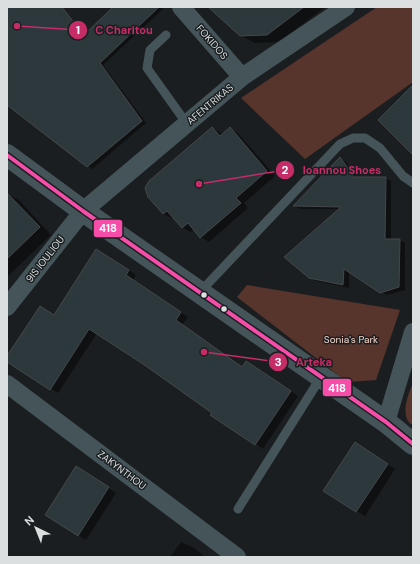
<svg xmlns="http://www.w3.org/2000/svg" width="420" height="564" font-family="'DM Sans',sans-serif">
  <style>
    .green { fill: #57352c }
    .shadow { fill: #0007 }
    .building { fill: #2c383b; stroke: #46484a }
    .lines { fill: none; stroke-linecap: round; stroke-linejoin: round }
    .service { stroke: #445458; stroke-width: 9 }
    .minor { stroke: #445458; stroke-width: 18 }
    .tertiary { stroke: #445458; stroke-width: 22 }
    .bus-1-casing { stroke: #1a1f21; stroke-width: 7 }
    .bus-1 { stroke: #f54da8; stroke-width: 4 }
    .bus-dot { fill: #dcdfe0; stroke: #1a1f21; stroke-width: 1.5 }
    .labels { text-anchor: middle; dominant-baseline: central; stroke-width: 3; stroke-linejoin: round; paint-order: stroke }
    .street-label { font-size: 10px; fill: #dcdfe0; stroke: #1a1f21 }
    .park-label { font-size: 10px; fill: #f9d7cc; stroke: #1a1f21 }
    .leader { fill: none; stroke: #c52c68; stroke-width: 1.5 }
    .callout-dot { fill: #c52c68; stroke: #1a1f21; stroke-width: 1.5 }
    .mark-label { font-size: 12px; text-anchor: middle; font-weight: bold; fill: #fff }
    .callout-label { font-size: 11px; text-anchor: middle; font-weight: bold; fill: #c52c68; stroke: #1a1f21; stroke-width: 3; stroke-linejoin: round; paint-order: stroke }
    .line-badge { stroke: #1a1f21; stroke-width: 1.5 }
    .badge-label { font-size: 11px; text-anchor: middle; font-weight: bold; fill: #fff }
  </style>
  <rect width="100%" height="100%" fill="#1b1e20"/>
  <path class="green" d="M377 7H413V82L305 159 241 98Z
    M247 285 400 310 376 380 347 382 237 297Z
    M413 384V425C411 424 409 423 408 421 402 411 408 393 413 384Z"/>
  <path class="shadow" d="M7 7H59L66 11 85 35 114 7H162L163 9 103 65 146 123 92 169 7 104Z
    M217 7H325L279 42 254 43 241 35Z
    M212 128 220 132 223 135 230 129 238 133 275 176 244 203 248 208 209 242 201 237 194 229 191 232 183 228 173 217 172 218 163 214Z
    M340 158 346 162 357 178H385L391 181V240H399L405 243V290L387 295 349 271V288L316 281 309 277 339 209H300L295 206Z
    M7 194 19 200 51 235 7 277Z
    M104 254 136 275 133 280 188 317 182 325 243 368 254 367 298 396 263 449 212 415 214 412 144 364 97 333 58 393 7 360V358L54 316Z
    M363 448 395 469 365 516 324 491Z
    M84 472 116 493 86 540 78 535Z
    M181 542 194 548 205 557H170Z"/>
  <path class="building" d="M7 7H62L84 35 113 7H159L100 63 142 121 87 167 7 105Z
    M208 7H304L267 35 240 36Z
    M413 85V155L378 120Z
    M212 127 220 136 230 127 267 171 236 198 241 203 200 238 188 223 182 228 167 211 163 214 148 197 145 188 149 181Z
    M340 157 354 177H386L385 239H400L399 287 380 293 344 269 343 285 309 278 284 257 341 207 293 206Z
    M7 193 40 227 7 259Z
    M96 249 129 270 126 275 181 312 176 320 242 367 246 361 291 391 255 445 210 415 212 413 143 364 89 329 50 390 7 362V356L40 306 54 315Z
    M355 442 388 464 356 512 323 491Z
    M76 466 109 487 78 536 45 515Z"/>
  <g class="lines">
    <path class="service" d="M166 35 150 50 147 68 187 124
      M200 292 340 144 353 138H365L380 148 403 176 413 183
      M238 509 321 377"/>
    <path class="minor" d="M181 7 242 77
      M7 307 83 211 242 77 346 7
      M7 384 237 557
      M386 422 413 332"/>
    <path class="tertiary" d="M7 155 83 211 386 422 413 444"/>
    <g class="bus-1-casing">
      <path id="bus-1" d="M7 155 83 211 386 422 413 444"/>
    </g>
    <use href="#bus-1" class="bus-1"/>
  </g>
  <g class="bus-dot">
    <circle cx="204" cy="295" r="3.5"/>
    <circle cx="224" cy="309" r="3.5"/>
  </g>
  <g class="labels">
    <g class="street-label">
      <text transform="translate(212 42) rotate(49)">FOKIDOS</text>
      <text transform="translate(210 104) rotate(-40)">AFENTRIKAS</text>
      <text transform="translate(45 259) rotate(-52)">9IS IOULIOU</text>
      <text transform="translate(122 470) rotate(37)">ZAKYNTHOU</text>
    </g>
    <g class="park-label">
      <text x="351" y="339">Sonia's Park</text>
    </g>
  </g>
  <path class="leader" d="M17 26L78 30M199 184L285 170M204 352L278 362"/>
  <g class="callout-dot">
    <circle cx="17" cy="26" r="4"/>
    <circle cx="199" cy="184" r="4"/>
    <circle cx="204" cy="352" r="4"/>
    <circle cx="78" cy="30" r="10"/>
    <circle cx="285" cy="170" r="10"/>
    <circle cx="278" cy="362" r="10"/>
  </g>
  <g class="mark-label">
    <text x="78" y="34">1</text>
    <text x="285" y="174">2</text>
    <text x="278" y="366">3</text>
  </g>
  <g class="callout-label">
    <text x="124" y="34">C Charitou</text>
    <text x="342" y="174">Ioannou Shoes</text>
    <text x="314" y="366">Arteka</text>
  </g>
  <g class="line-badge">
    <rect x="93" y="219" width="30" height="19" rx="4" fill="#f54da8"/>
    <rect x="322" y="378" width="30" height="19" rx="4" fill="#f54da8"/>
  </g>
  <g class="badge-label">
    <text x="108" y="232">418</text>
    <text x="337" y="392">418</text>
  </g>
  <rect width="420" height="564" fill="none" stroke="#dcdfe0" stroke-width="16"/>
  <g transform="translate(36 528) rotate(317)" stroke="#1a1f21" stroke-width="3" paint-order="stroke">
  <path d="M0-3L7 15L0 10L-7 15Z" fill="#dcdfe0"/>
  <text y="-6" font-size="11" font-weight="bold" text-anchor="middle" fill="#dcdfe0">N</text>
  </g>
</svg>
